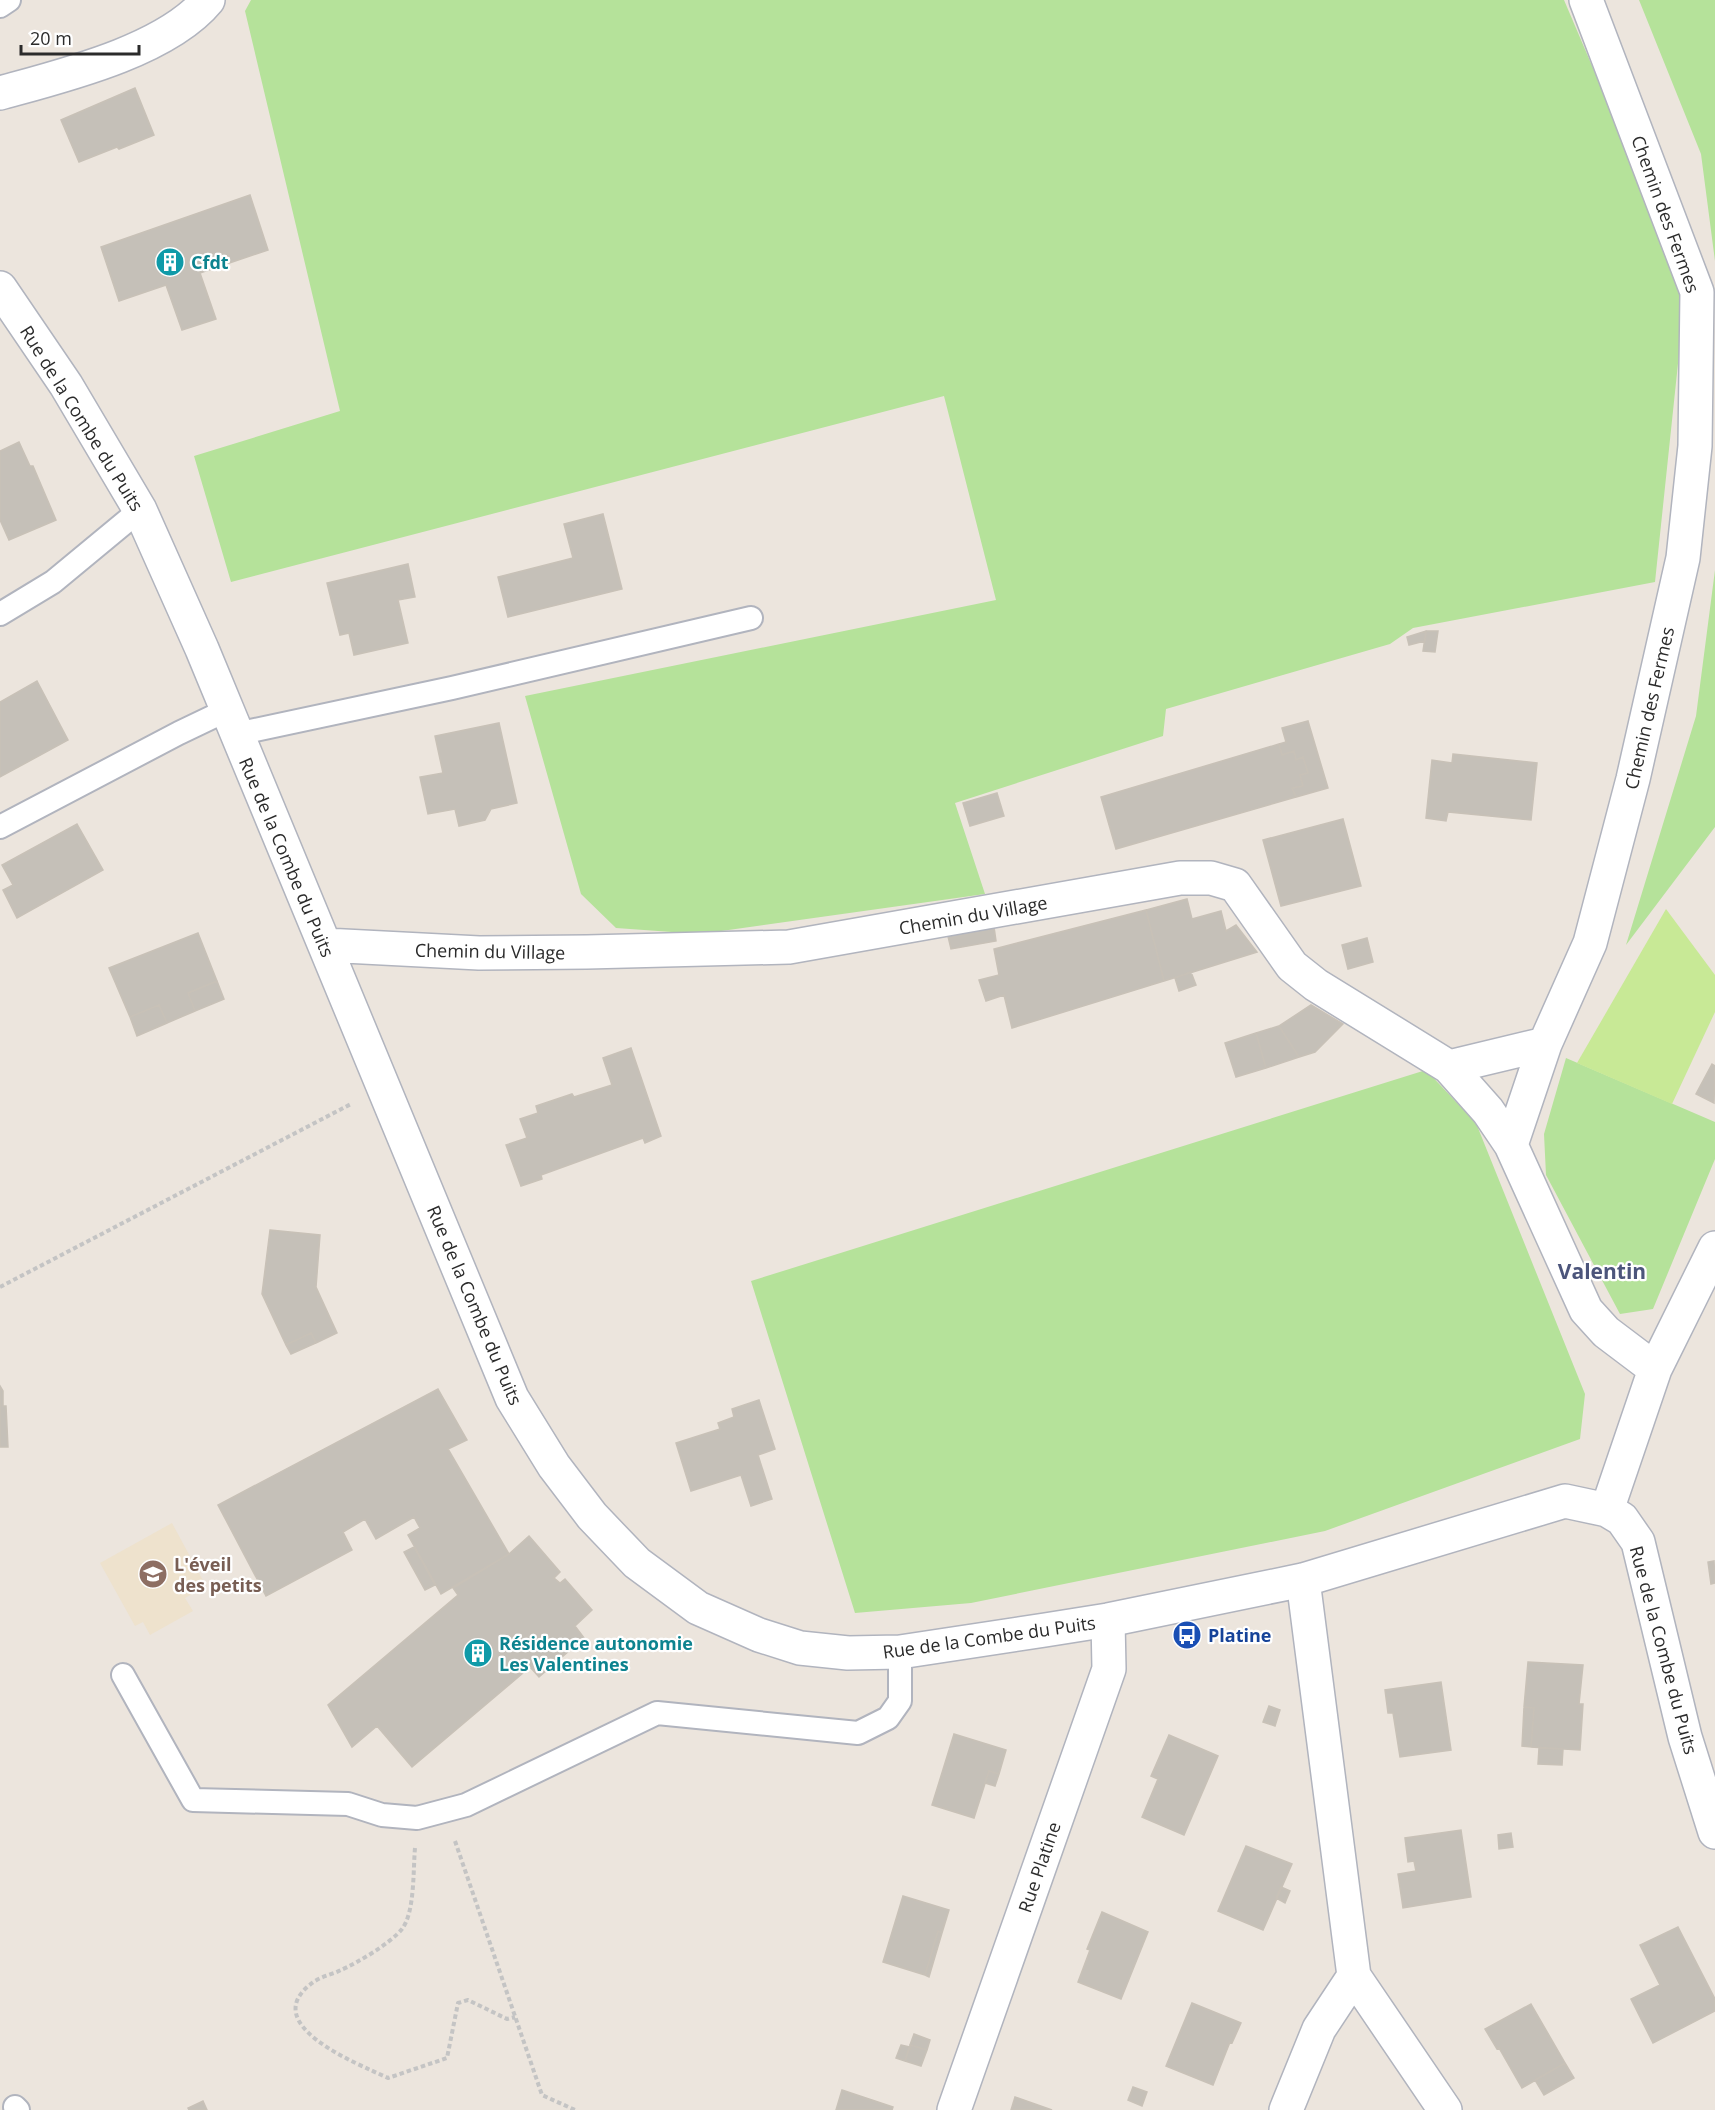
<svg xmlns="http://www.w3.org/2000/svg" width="1715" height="2110" font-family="'Open Sans',sans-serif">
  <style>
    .education { fill: #eee2cd }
    .green { fill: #b5e29a }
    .pitch { fill: #c8e996 }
    .building { fill: #c5c0b8; stroke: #c8c1b7; stroke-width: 1.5 }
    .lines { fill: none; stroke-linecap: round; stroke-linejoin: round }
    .lane-casing { stroke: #b1b4be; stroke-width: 26 }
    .street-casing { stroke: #b1b4be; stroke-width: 36 }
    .path { stroke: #c4c4c4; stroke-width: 4; stroke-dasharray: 4.5 3; stroke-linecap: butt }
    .lane { stroke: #fff; stroke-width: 22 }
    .street { stroke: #fff; stroke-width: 33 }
    .labels { text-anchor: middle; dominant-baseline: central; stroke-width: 4.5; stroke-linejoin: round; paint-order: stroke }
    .street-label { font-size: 18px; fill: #2b2b2b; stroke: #fff }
    .culture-label { font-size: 18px; font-weight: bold; fill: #0d838f; stroke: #fff; text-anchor: start }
    .education-label { font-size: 18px; font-weight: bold; fill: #785e54; stroke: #fff; text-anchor: start }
    .transit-label { font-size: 18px; font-weight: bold; fill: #164399; stroke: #fff; text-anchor: start }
    .quarter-label { font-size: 21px; font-weight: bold; fill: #4c557b; stroke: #fff }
  </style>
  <rect width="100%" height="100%" fill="#ece5dd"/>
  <path class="education" d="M172 1523 206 1586 185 1598 193 1611 150 1635 143 1622 135 1626 100 1563Z"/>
  <path class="green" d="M251 0H1564L1633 162 1685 297 1655 582 1413 628 1390 644 1166 709 1163 736 955 803 985 894 700 934 616 928 581 894 525 696 996 600 944 396 231 582 194 456 340 411 245 11Z
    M1639 0H1715V261L1701 154Z
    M1715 570V827L1626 945 1696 716Z
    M1566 1058 1715 1122V1159L1653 1309 1620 1314 1546 1175 1544 1134Z
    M1426 1070 1476 1123 1585 1394 1580 1439 1325 1531 971 1603 855 1613 751 1281Z"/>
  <path class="pitch" d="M1666 909 1715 975V1012L1672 1104 1577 1063Z"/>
  <path class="building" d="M135 88 154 135 119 149 117 147 79 162 61 120Z
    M250 195 268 250 200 273 216 319 182 330 166 285 119 301 101 247Z
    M19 442 30 466H33L56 520 9 540 0 520V451Z
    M603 514 622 589 508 617 498 577 573 558 564 524Z
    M408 564 415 597 398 600 408 643 354 655 349 633 340 635 327 583Z
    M1426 631 1425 641 1409 645 1407 637Z
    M1426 631H1438L1435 652 1423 651Z
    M37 681 68 740 0 777V702Z
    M1308 721 1328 788 1296 797 1292 788 1303 786 1300 775 1308 773 1303 757 1296 760 1294 751 1282 755 1279 744 1286 742 1282 728Z
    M499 723 517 803 491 809 485 820 459 826 455 809 428 814 420 777 443 773 435 736Z
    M1279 744 1282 755 1294 751 1296 760 1303 757 1308 773 1300 775 1303 786 1292 788 1296 797 1116 849 1101 797Z
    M1453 754 1537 763 1531 820 1448 812 1446 821 1426 818 1432 760 1452 763Z
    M997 793 1004 816 970 826 963 803Z
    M1343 819 1361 886 1281 906 1263 840Z
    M77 824 103 870 17 918 3 890 13 885 2 865Z
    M1187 899 1192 919 1221 911 1226 931 1236 925 1257 952 1164 981 1146 910Z
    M1146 910 1164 981 1012 1028 1004 995 986 1001 979 980 999 975 994 949Z
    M993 920 996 941 951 949 946 928Z
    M198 933 217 981 188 993 195 1011 167 1023 159 1005 130 1017 109 968Z
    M1367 938 1373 962 1348 969 1342 945Z
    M1191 972 1196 985 1179 991 1175 978Z
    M217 981 224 999 195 1011 188 993Z
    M159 1005 167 1023 137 1036 130 1017Z
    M1311 1005 1343 1024 1315 1052 1299 1057 1279 1026Z
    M1279 1026 1299 1057 1266 1068 1256 1033Z
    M1256 1033 1266 1068 1236 1077 1225 1043Z
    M631 1048 661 1136 645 1143 643 1138 541 1175 542 1179 521 1186 506 1145 527 1138 520 1119 538 1113 536 1106 572 1094 574 1097 612 1085 603 1058Z
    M1712 1064 1715 1066 1714 1103 1696 1094Z
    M270 1230 320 1235 316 1287 337 1333 316 1343 311 1333 286 1345 262 1294Z
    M311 1333 316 1343 291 1354 286 1345Z
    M0 1386 3 1391V1406H6L8 1447H0Z
    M438 1389 467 1440 448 1449 509 1554 441 1594 408 1535 420 1528 414 1517 376 1539 365 1519 343 1532 352 1550 266 1596 218 1505Z
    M759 1400 775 1449 758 1455 772 1499 751 1506 741 1475 691 1491 676 1443 720 1429 718 1423 734 1417 732 1409Z
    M529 1536 560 1572 554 1578 560 1583 565 1579 592 1610 575 1626 584 1638 539 1677 530 1667 412 1767 377 1726 352 1747 328 1705 458 1595 453 1588 509 1554Z
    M414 1547 435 1585 425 1590 404 1552Z
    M1714 1561 1715 1583 1711 1584 1708 1562Z
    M1528 1662 1583 1665 1579 1704H1583L1580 1750 1531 1747 1534 1708 1524 1707Z
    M1441 1682 1451 1750 1400 1757 1393 1713H1388L1385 1690Z
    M1269 1706 1280 1710 1275 1726 1263 1722Z
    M1524 1707 1534 1708 1531 1747 1522 1746Z
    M954 1734 1006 1750 999 1774 989 1771 974 1818 932 1805Z
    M1169 1735 1218 1756 1184 1835 1142 1817 1158 1779 1151 1776Z
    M1539 1748 1563 1749 1562 1765 1538 1764Z
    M989 1771 999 1774 995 1786 985 1783Z
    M1461 1830 1471 1897 1403 1908 1398 1874 1416 1871 1414 1861 1408 1862 1405 1838Z
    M1511 1833 1513 1847 1499 1849 1498 1835Z
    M1246 1846 1292 1864 1263 1930 1218 1911Z
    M1281 1887 1290 1891 1285 1903 1276 1898Z
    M903 1896 949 1910 942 1933 938 1931 925 1975 883 1962Z
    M1102 1912 1148 1932 1121 1999 1078 1982 1090 1950 1087 1949Z
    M1678 1927 1715 1999V2011L1653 2043 1631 1999 1660 1985 1640 1945Z
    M938 1931 942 1933 929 1977 925 1975Z
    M1192 2003 1241 2023 1232 2043 1230 2042 1213 2085 1166 2066Z
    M1531 2004 1565 2063 1522 2088 1499 2048 1497 2049 1485 2029Z
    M914 2034 930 2040 927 2050 910 2045Z
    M901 2045 910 2047 905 2061 896 2058Z
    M910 2045 927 2050 921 2066 905 2061Z
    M1565 2063 1574 2078 1544 2095 1535 2080Z
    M1133 2087 1147 2092 1142 2106 1128 2100Z
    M842 2090 893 2107 892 2110H836Z
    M1015 2097 1052 2110H1011Z
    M203 2101 207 2110H189L188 2108Z"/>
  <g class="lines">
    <g class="lane-casing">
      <path id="lane" d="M0 6 9 0
        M0 614 53 582 140 510
        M236 734 452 688 751 618
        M0 827 179 733 227 710
        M123 1675 193 1800 348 1804 382 1815 417 1818 466 1805 657 1713 858 1733 888 1718 900 1701V1652
        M15 2107 18 2110"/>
    </g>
    <g class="street-casing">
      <path id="street" d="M0 93C62 76 166 51 208 0
        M0 288 66 385 140 510 202 649 512 1398 554 1466 592 1516 637 1563 698 1608 759 1635 800 1648 848 1653 900 1652 1045 1630 1108 1620 1303 1580 1565 1501 1607 1510 1622 1519 1638 1542 1685 1737 1715 1832
        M325 945 479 953 587 952 789 947 1180 878H1211L1235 885 1292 966 1316 985 1449 1067 1488 1111 1511 1145 1586 1310 1606 1332 1655 1369
        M1449 1067 1545 1044
        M1511 1145 1545 1044 1590 943 1633 779 1683 558 1695 446 1697 292 1586 0
        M1607 1510 1655 1369 1715 1248
        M1303 1580 1354 1976 1445 2110
        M954 2110 1109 1669 1108 1620
        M1286 2110 1319 2029 1354 1976"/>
    </g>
    <path class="path" d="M0 1287 351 1104
      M455 1841 542 2095 575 2110
      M415 1848C413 1870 415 1912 402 1929 391 1943 357 1963 341 1970 333 1974 323 1976 315 1981 253 2023 356 2063 388 2078L447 2058 458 2003 468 2000 507 2019 515 2017"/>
    <use href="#lane" class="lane"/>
    <use href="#street" class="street"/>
  </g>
  <defs>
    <g id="building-disc" transform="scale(1.5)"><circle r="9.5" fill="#0f9aa8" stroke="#fff"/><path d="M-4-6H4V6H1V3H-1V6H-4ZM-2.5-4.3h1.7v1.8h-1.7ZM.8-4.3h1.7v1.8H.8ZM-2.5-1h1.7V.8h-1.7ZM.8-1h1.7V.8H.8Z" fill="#fff"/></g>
    <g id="school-disc" transform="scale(1.5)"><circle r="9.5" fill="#8d6e63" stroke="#fff"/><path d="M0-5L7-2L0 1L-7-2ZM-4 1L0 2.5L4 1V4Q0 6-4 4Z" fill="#fff"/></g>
    <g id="bus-disc" transform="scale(1.5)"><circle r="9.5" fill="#1a4fb4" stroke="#fff"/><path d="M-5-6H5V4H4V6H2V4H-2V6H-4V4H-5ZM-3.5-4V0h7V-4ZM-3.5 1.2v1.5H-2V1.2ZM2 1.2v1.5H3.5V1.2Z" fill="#fff"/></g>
  </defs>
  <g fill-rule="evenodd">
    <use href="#building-disc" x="170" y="262"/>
    <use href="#school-disc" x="153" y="1574"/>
    <use href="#bus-disc" x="1187" y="1635"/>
    <use href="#building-disc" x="478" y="1653"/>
  </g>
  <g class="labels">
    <g class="street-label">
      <text transform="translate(1666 214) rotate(70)">Chemin des Fermes</text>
      <text transform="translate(82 418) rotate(58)">Rue de la Combe du Puits</text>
      <text transform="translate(1649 708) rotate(-77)">Chemin des Fermes</text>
      <text transform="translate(287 857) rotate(67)">Rue de la Combe du Puits</text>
      <text transform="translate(973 915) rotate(-10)">Chemin du Village</text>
      <text transform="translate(490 951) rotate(1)">Chemin du Village</text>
      <text transform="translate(475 1305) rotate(67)">Rue de la Combe du Puits</text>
      <text transform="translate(989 1637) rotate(-8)">Rue de la Combe du Puits</text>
      <text transform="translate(1664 1650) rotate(75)">Rue de la Combe du Puits</text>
      <text transform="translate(1039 1867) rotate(-71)">Rue Platine</text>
    </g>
    <g class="culture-label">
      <text x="191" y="262">Cfdt</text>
      <text x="499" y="1643">Résidence autonomie<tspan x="499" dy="21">Les Valentines</tspan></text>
    </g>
    <g class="education-label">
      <text x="174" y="1564">L'éveil<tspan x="174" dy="21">des petits</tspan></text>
    </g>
    <g class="transit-label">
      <text x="1208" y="1635">Platine</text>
    </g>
    <g class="quarter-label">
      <text x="1602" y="1271">Valentin</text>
    </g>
  </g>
  <path d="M21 45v9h118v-9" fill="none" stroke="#2b2b2b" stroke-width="3"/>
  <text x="30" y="45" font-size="18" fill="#2b2b2b" stroke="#ffffff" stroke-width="4.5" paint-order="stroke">20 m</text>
</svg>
